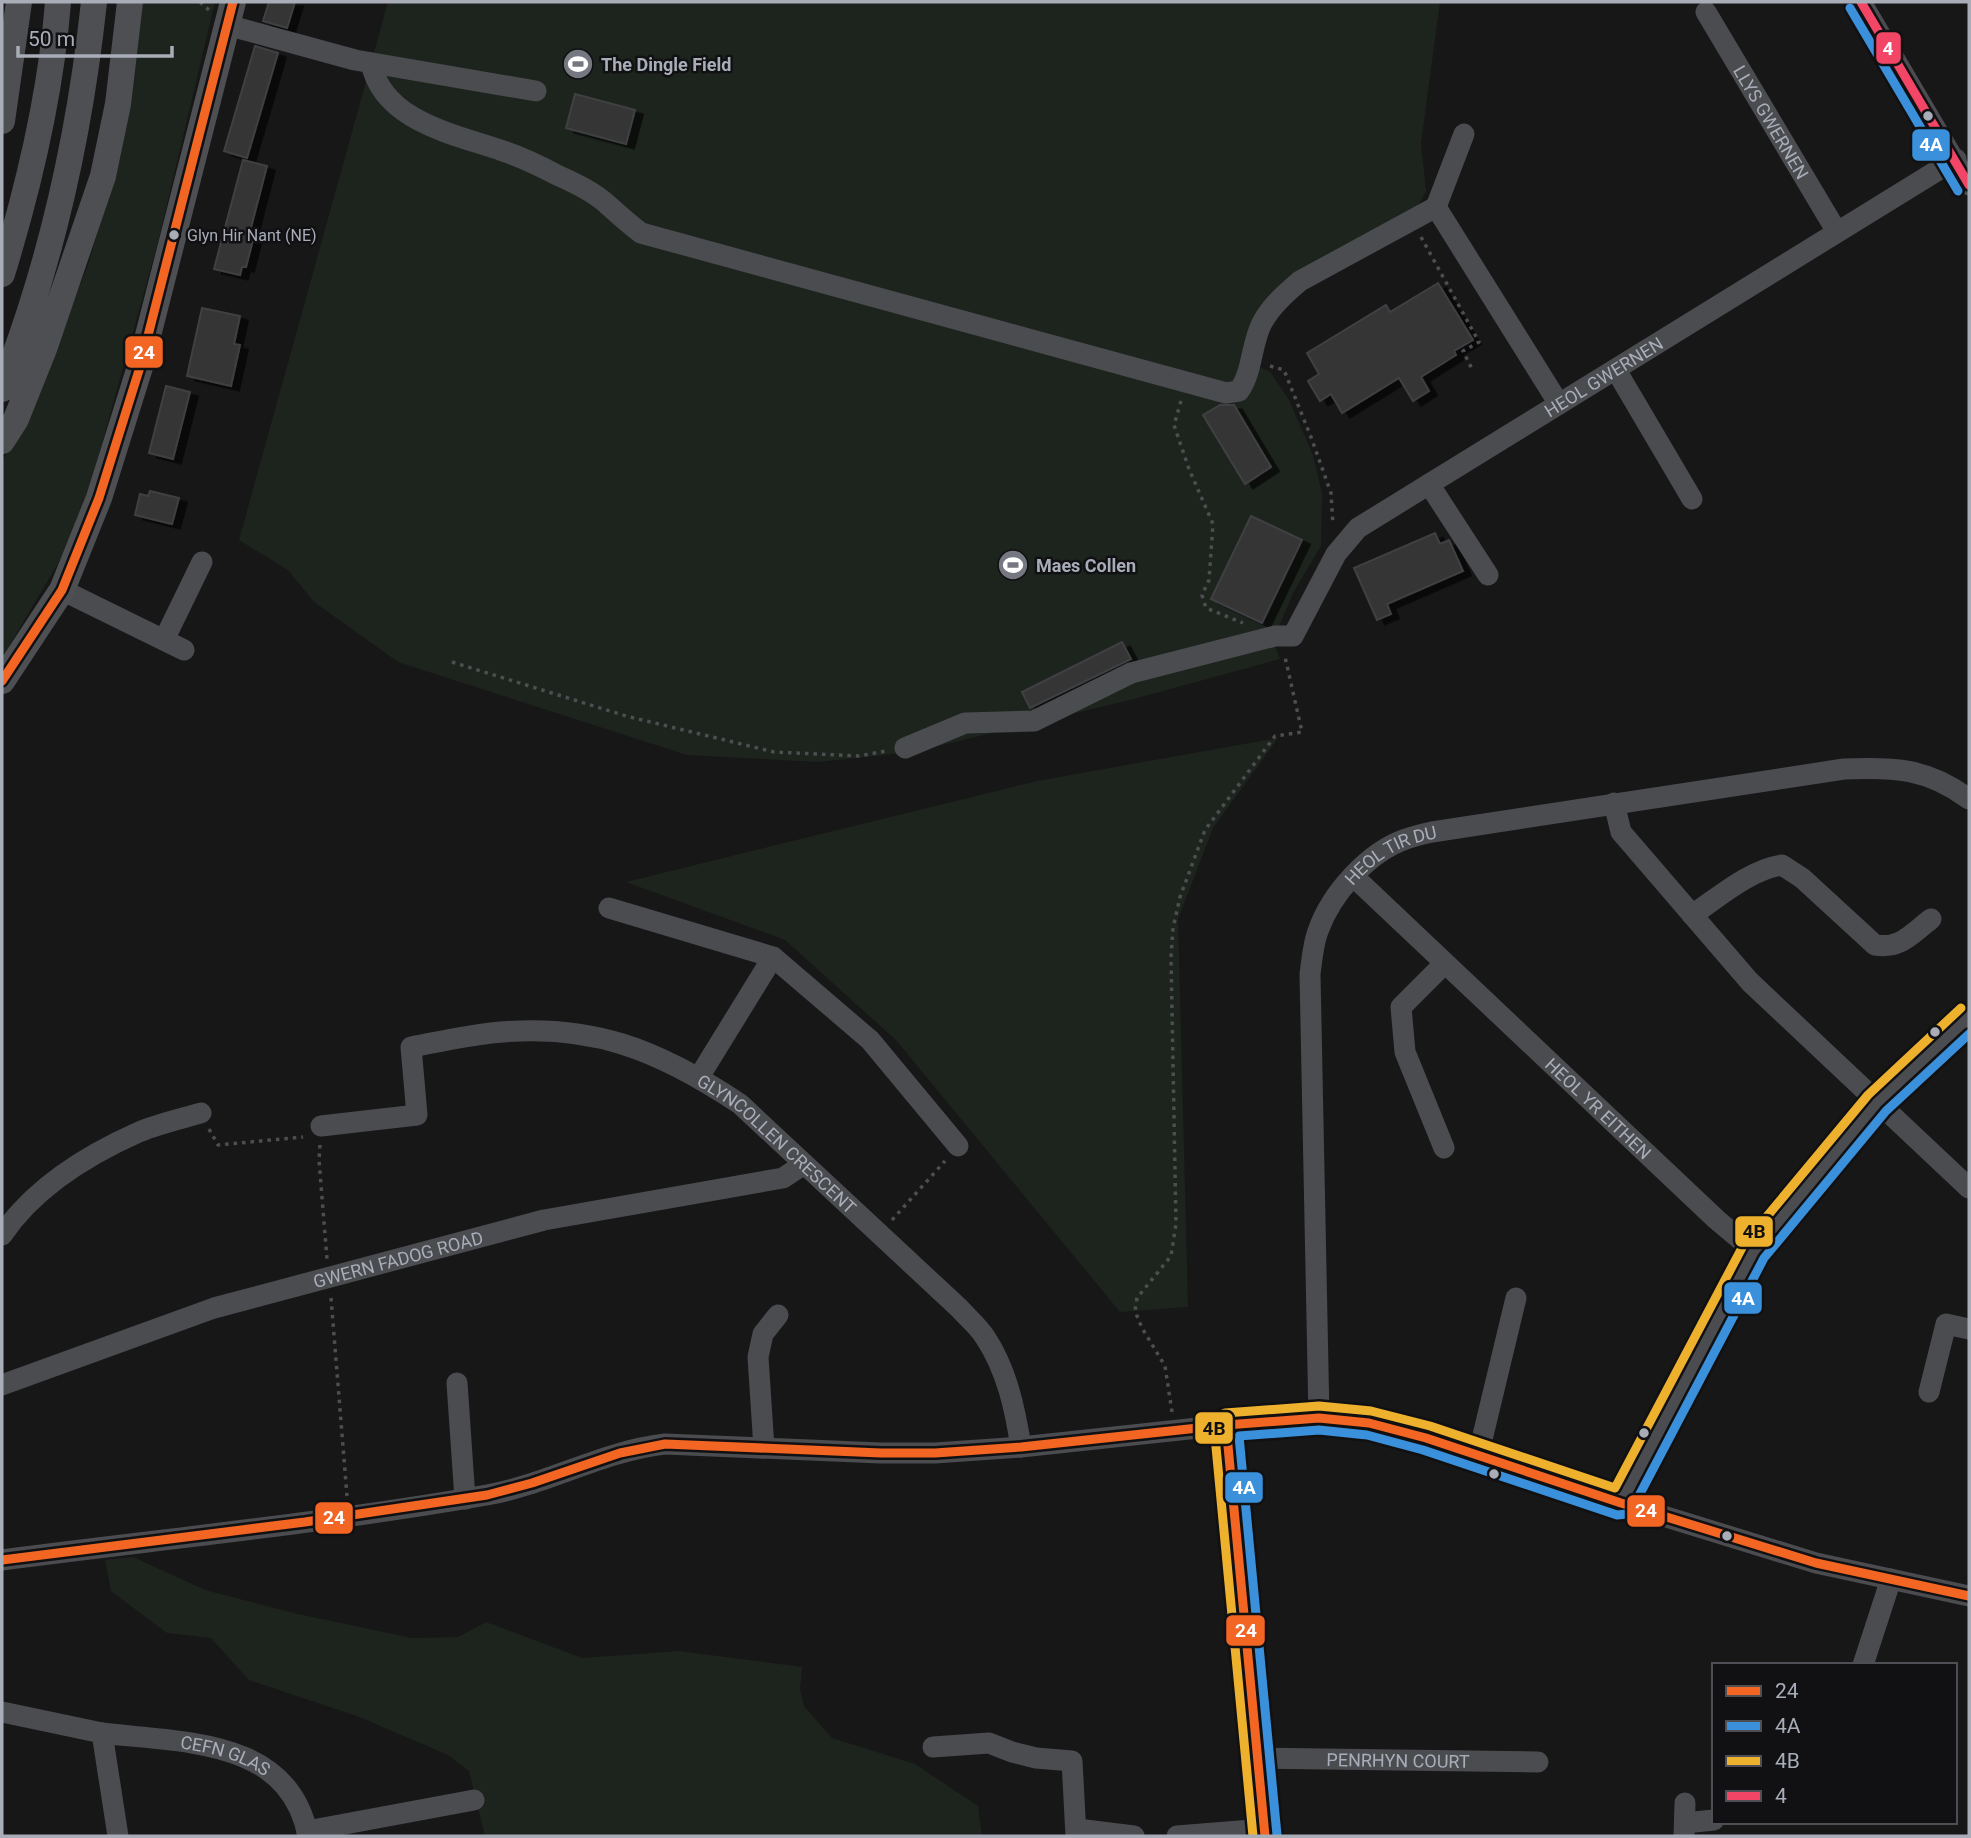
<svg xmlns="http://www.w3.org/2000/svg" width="1971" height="1838" font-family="Roboto,sans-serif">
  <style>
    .green { fill: #1d241e }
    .building { fill: #353536; stroke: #3f4043; stroke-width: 2; filter: url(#shadow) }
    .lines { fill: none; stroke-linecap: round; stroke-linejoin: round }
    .path { stroke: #4d4e52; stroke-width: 3.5; stroke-dasharray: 3.5 5; stroke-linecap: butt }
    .minor { stroke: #4b4c50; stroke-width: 21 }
    .major { stroke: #4d4f52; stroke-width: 26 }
    .bus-1-casing { stroke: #111113; stroke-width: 14 }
    .bus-2-casing { stroke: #111113; stroke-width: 14 }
    .bus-3-casing { stroke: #111113; stroke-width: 14 }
    .bus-4-casing { stroke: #111113; stroke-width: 14 }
    .bus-1 { stroke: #f26522; stroke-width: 9 }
    .bus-2 { stroke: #3a90db; stroke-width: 9 }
    .bus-3 { stroke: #eeb12d; stroke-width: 9 }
    .bus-4 { stroke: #f34667; stroke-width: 9 }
    .bus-dot { fill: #a8adb8; stroke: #111113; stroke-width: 2.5 }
    .labels { text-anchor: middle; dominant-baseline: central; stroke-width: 5; stroke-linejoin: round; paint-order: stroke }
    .bus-label { font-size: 16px; fill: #a8adb8; stroke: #111113; text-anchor: start }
    .poi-label { font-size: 18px; font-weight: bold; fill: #a8adb8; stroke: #111113; text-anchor: start }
    .street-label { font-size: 18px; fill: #a8adb8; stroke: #111113 }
    .line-badge { stroke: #111113; stroke-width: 2.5 }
    .badge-label { font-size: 19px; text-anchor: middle; font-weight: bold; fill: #fff }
    .pale-badge-label { font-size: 19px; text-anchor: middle; font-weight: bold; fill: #111 }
  </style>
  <defs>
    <filter id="shadow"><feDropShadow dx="8" dy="4.5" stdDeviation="0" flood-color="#0009"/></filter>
  </defs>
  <rect width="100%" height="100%" fill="#171717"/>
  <path class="green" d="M141 2H215L157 246 89 490 60 560 2 658V462L33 403 88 265 121 155Z
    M388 2H1440L1421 143 1426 191 1411 220 1285 294 1251 363 1270 372 1289 400 1313 455 1322 493 1321 546 1293 593 1275 636V646L1280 659 1130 700 913 752 818 762 687 755 398 662 314 602 288 570 239 540Z
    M1278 738 1213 828 1178 919 1188 1307 1120 1312 896 1040 785 940 626 882 1037 781Z
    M133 1557 205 1590 298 1614 412 1638 458 1637 486 1622 582 1658 679 1651 802 1667 800 1689 804 1706 832 1738 915 1764 978 1806 982 1836H485L469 1771 448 1755 357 1716 249 1680 211 1638 167 1633 111 1591 105 1560Z"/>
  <path class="building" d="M269 2H295L287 28 263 21Z
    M255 46 278 53 247 158 224 151Z
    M575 94 635 110 626 144 566 128Z
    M243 160 267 166 248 239 253 240 246 267H242L240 275 214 269Z
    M1438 283 1473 340 1454 351 1456 355 1421 377 1429 391 1413 401 1399 378 1342 413 1331 394 1320 401 1308 381 1319 374 1307 353 1386 305 1390 312Z
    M202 308 240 316 234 344 240 345 231 386 187 376Z
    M166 386 190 392 173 459 149 453Z
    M1220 405H1234L1271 467 1245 484 1203 415Z
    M150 491 179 498 172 524 135 515 140 494 148 496Z
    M1251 516 1302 540 1262 623 1211 599Z
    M1435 533 1440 544 1449 540 1463 571 1387 604 1391 614 1377 620 1354 568Z
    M1122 642 1131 659 1030 708 1022 692Z"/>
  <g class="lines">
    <path class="path" d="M200 2 209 10
      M1421 237 1479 342 1463 351 1472 369
      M1270 366 1284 370 1311 437 1331 493 1333 525
      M1181 401 1174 425 1189 469 1213 524 1209 580 1202 595 1206 608 1243 623
      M452 662 626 716 774 752 859 756 886 751
      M209 1129 218 1145 303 1137
      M320 1145 319 1160 327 1259
      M892 1220 945 1161
      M331 1298 347 1496
      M1172 1412 1165 1366 1142 1328 1135 1311 1137 1298 1171 1256 1176 1224 1171 957 1173 928 1180 897 1205 830 1275 736 1302 732 1285 657"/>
    <g class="minor">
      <path d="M1861 2 1969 185"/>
      <path id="s1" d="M1706 12 1837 232"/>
      <path d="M227 25 355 60 536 91"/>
      <path d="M371 63C383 122 455 134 503 151 521 157 540 166 557 175 575 183 594 192 608 205 619 215 629 224 641 233L1226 393 1239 391C1253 371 1251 344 1262 323 1271 306 1286 293 1300 281L1436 207 1559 404"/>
      <path d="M1436 207 1464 134"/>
      <path d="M1616 370 1692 499"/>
      <path d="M1429 484 1488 575"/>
      <path d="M62 590 184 650"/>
      <path d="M164 640 202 562"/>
      <path id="s2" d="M905 748 965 723 1034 721 1131 673 1275 636H1293L1336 554 1358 528 1956 159"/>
      <path d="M1614 803 1621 832 1750 982 1969 1188"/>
      <path id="s3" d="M1353 876 1717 1220 1754 1251"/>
      <path d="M609 908 773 957 870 1040 958 1146"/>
      <path d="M1692 915C1719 897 1749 870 1782 865L1802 878 1875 945C1901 949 1911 934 1931 919"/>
      <path d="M699 1077 773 957"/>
      <path id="s4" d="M321 1126 417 1115 411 1047C438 1042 465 1036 491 1033 591 1022 659 1050 740 1104L959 1308C967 1317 978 1326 985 1337 1007 1370 1015 1409 1021 1447"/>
      <path d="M1444 1148 1405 1052 1401 1007 1444 964"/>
      <path d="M2 1235C34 1188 87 1155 139 1132 158 1124 180 1119 201 1113"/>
      <path d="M457 1383 465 1499"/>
      <path id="s5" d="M2 1385 214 1308 544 1220 783 1178 804 1164"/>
      <path d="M1929 1392 1946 1324 1969 1329"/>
      <path id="s6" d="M1319 1418 1310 974C1312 960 1313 944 1318 931 1331 894 1368 852 1406 839 1414 836 1423 834 1432 832L1844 769C1895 767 1927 768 1969 799"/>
      <path d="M1226 1425 1265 1836"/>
      <path d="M764 1448 758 1357 763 1334 778 1315"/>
      <path d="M1478 1456 1516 1298"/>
      <path d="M1621 1503 1754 1251 1877 1103 1969 1017"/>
      <path d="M2 1560C163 1539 326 1523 487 1495 548 1484 603 1451 665 1444L881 1453H935L1021 1447 1226 1425 1319 1418 1369 1423 1426 1438 1621 1503 1816 1563 1969 1596"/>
      <path d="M1863 1665 1891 1579"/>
      <path d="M2 1712 102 1733 118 1836"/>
      <path id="s7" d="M102 1733C181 1743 289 1737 308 1836"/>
      <path d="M933 1747 989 1743 1012 1752 1036 1758 1072 1761 1076 1836"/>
      <path id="s8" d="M1258 1758 1538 1762"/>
      <path d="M1685 1823 1714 1820"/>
      <path d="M1077 1829 1134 1836"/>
      <path d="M307 1831 474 1800"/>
      <path d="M1177 1836 1264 1829"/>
      <path d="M1684 1836 1685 1803"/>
    </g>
    <path class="major" d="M2 121 19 2
      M2 274C29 186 51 94 58 2
      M2 389C51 265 80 133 94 2
      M2 441 16 419 44 349 103 176 118 104 130 2
      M2 681 62 590 99 498 140 367 233 2"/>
    <g class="bus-1-casing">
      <path id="bus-1" d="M2 681 62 590 99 498 140 367 233 2
        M1226 1425 1265 1836
        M2 1560 305 1522 487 1495 532 1483 620 1453 665 1444 881 1453H935L1021 1447 1226 1425 1319 1418 1369 1423 1426 1438 1621 1503 1816 1563 1969 1596"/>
    </g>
    <g class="bus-2-casing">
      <path id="bus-2" d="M1850 8 1958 191
        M1277 1835 1239 1436 1319 1430 1367 1435 1423 1450 1617 1515 1627 1514 1632 1509 1764 1258 1886 1111 1969 1034"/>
    </g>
    <g class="bus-3-casing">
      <path id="bus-3" d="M1253 1836 1214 1426 1217 1417 1225 1413 1319 1406 1371 1411 1430 1426 1615 1488 1744 1244 1868 1095 1961 1008"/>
    </g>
    <g class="bus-4-casing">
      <path id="bus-4" d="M1861 2 1969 185"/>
    </g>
    <use href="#bus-1" class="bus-1"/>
    <use href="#bus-2" class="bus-2"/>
    <use href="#bus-3" class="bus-3"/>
    <use href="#bus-4" class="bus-4"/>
  </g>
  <defs>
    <g id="stadium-disc" transform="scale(1.575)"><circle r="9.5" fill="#757880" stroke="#111113"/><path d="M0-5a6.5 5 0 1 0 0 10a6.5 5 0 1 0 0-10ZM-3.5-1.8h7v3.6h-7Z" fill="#fff"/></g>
  </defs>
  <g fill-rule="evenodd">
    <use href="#stadium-disc" x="578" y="64"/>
    <use href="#stadium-disc" x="1013" y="565"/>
  </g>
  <g class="bus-dot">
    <circle cx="1928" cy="116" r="6"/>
    <circle cx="174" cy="235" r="6"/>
    <circle cx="1935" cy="1032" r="6"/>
    <circle cx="1644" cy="1433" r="6"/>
    <circle cx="1494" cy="1474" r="6"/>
    <circle cx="1727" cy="1536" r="6"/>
  </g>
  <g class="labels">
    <g class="bus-label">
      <text x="187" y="235">Glyn Hir Nant (NE)</text>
    </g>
    <g class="poi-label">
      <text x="601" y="64">The Dingle Field</text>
      <text x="1036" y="565">Maes Collen</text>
    </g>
    <g class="street-label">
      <text stroke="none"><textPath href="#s1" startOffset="128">LLYS GWERNEN</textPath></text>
      <text stroke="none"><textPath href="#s2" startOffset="824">HEOL GWERNEN</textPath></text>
      <text stroke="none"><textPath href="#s6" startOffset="598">HEOL TIR DU</textPath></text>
      <text stroke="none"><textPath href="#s3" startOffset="338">HEOL YR EITHEN</textPath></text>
      <text stroke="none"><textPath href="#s4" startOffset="565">GLYNCOLLEN CRESCENT</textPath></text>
      <text stroke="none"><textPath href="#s5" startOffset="416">GWERN FADOG ROAD</textPath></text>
      <text stroke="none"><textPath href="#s7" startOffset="126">CEFN GLAS</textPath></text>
      <text stroke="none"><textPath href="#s8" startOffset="140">PENRHYN COURT</textPath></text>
    </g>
  </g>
  <g class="line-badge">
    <rect x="1875" y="31" width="27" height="34" rx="7" fill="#f34667"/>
    <rect x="1911" y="128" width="40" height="34" rx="7" fill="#3a90db"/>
    <rect x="124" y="335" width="40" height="34" rx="7" fill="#f26522"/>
    <rect x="1734" y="1215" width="40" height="33" rx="7" fill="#eeb12d"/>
    <rect x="1723" y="1281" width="40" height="34" rx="7" fill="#3a90db"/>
    <rect x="1194" y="1411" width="40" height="34" rx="7" fill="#eeb12d"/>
    <rect x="1224" y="1471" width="40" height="33" rx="7" fill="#3a90db"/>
    <rect x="1626" y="1494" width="40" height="34" rx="7" fill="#f26522"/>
    <rect x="314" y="1501" width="40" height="34" rx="7" fill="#f26522"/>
    <rect x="1225" y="1614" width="41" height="33" rx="7" fill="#f26522"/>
  </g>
  <g class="badge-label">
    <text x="1888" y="55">4</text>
    <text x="1931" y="151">4A</text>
    <text x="144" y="359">24</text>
    <text x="1743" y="1305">4A</text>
    <text x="1244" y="1494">4A</text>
    <text x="1646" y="1517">24</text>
    <text x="334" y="1524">24</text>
    <text x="1246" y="1637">24</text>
  </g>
  <g class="pale-badge-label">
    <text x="1754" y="1238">4B</text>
    <text x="1214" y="1435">4B</text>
  </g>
  <rect width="1971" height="1838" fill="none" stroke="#a8adb8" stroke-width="7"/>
  <rect x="1712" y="1663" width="245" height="161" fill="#111113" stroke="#4d4f55" stroke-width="2"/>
  <rect x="1726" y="1686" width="35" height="10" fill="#f26522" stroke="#4d4f55" stroke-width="2"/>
  <text x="1775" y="1698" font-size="21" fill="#a8adb8">24</text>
  <rect x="1726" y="1721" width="35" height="10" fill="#3a90db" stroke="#4d4f55" stroke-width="2"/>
  <text x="1775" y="1733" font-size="21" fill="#a8adb8">4A</text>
  <rect x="1726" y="1756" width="35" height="10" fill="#eeb12d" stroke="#4d4f55" stroke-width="2"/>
  <text x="1775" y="1768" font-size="21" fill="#a8adb8">4B</text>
  <rect x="1726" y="1791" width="35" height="10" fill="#f34667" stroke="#4d4f55" stroke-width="2"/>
  <text x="1775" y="1803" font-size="21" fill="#a8adb8">4</text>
  <path d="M18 46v10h154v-10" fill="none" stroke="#a8adb8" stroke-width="3.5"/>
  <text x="28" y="46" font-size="21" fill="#a8adb8" stroke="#111113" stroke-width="5" paint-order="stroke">50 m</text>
</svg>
